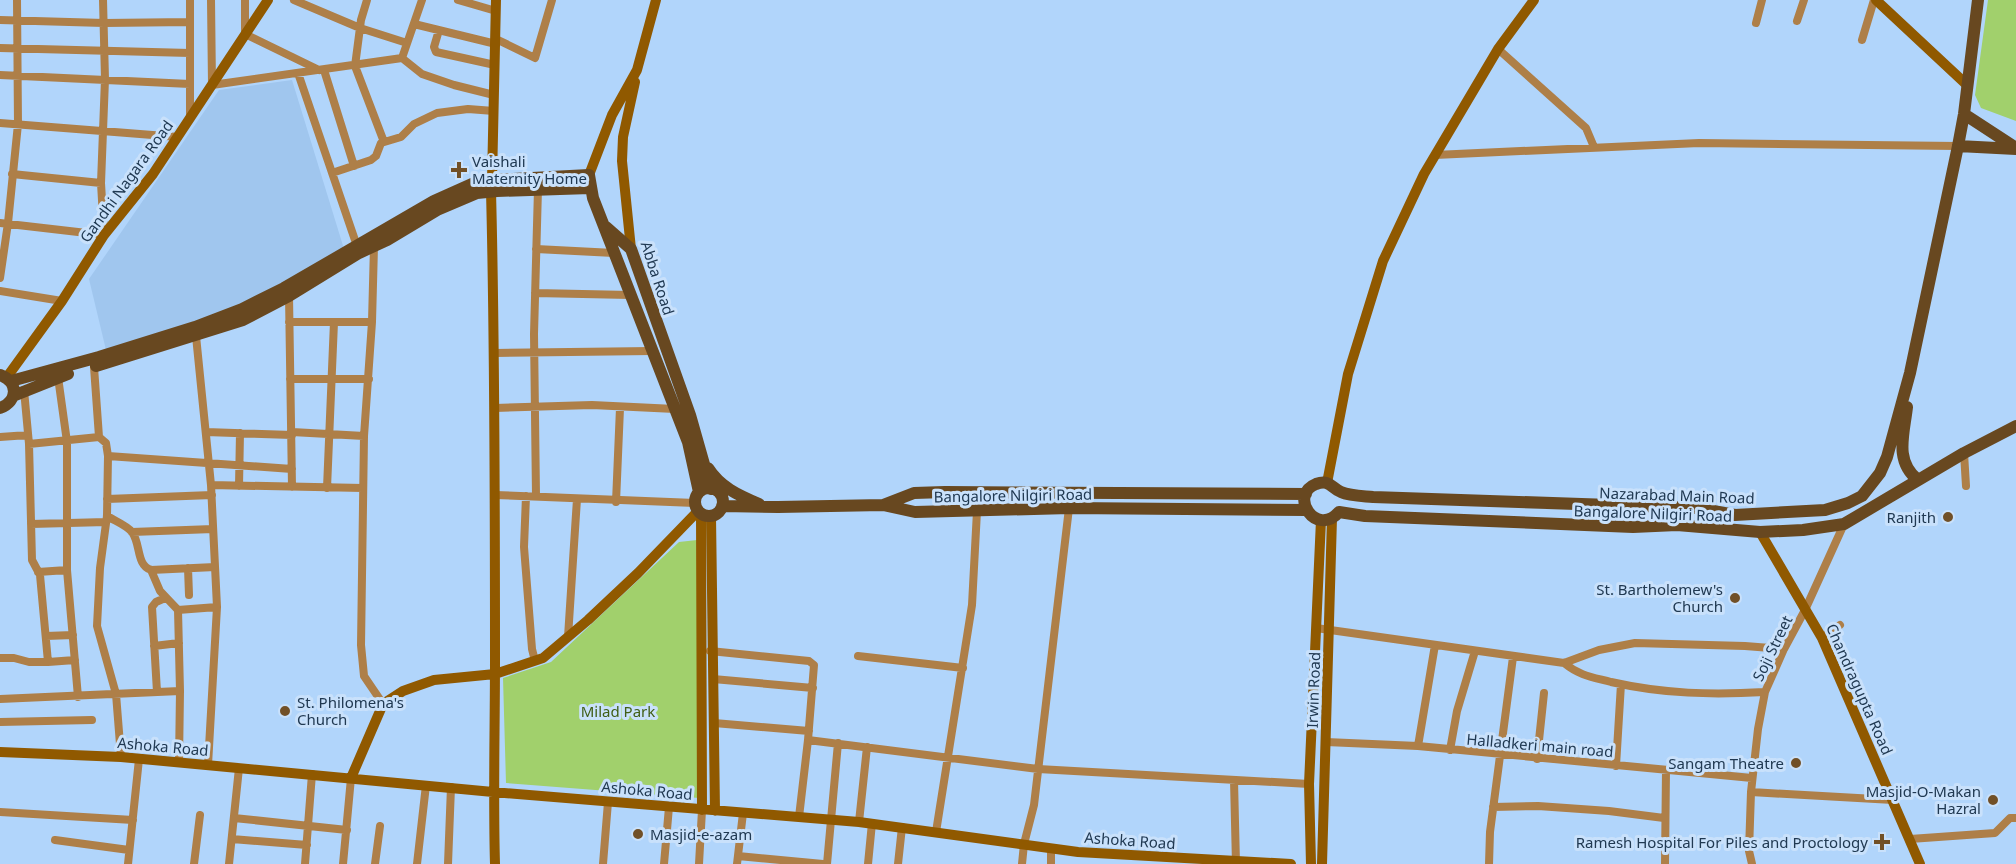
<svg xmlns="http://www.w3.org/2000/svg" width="2016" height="864" font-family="'Noto Sans',sans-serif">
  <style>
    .built { fill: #a0c6ee }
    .green { fill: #a1d06c }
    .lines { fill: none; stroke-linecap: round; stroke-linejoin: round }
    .street { stroke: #ae7f48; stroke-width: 8 }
    .secondary { stroke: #905900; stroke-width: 10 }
    .primary { stroke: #684820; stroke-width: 12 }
    .poi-dot { fill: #715027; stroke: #c9e1fb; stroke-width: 2 }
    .labels { text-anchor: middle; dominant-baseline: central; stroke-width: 6; stroke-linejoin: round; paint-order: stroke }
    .poi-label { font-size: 15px; fill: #203952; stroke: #c9e1fb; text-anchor: end }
    .street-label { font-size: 15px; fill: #203952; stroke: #c9e1fb }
    .park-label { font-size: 15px; fill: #405e15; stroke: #c9e1fb }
  </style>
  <rect width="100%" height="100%" fill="#b1d5fb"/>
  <path class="built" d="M292 80 344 249 236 308 106 350 89 279 219 90Z"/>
  <path class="green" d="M1988 0H2016V121L1981 108 1975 95Z
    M697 540 699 798 506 783 503 678 551 662 679 542Z"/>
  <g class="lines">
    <path class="street" d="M190 0V116
      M211 0 212 85 402 58 422 74 454 85 494 95
      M245 0V34L319 70
      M294 0 360 28 407 43
      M367 0 361 20 355 66 384 142
      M458 0 496 11
      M0 20 104 23 190 22
      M1797 21 1804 0
      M1756 23 1762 0
      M414 24 496 44
      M439 30 434 47 436 52 495 65
      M496 39 535 58 552 0
      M1862 40 1874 0
      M0 48 190 53
      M1498 49 1586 128 1594 147
      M402 58 422 0
      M324 70 354 166
      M298 73 358 249
      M0 75 190 84
      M0 123 178 137
      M1435 155 1699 143 1958 146
      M332 173 371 160 376 156 381 143 401 137 414 124 437 113 468 109 494 111
      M12 174 101 183
      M0 223 104 235 101 183 105 79 103 0
      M374 246 372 322 364 436 361 645 364 676 383 704
      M536 249 614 253
      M0 278 8 223 18 124 17 0
      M0 291 62 301
      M535 293 630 295
      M289 296 292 487
      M289 322H372
      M196 336 211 485 217 607 208 765
      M495 353 652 351
      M94 367 99 437 106 443 108 456 107 516 100 568 97 626 116 694 121 757
      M58 377 67 442V570L78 697
      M290 379H369
      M495 408 592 405 675 409
      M206 432 292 435
      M292 432 364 436
      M0 437 28 435
      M29 444 99 437
      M1964 453 1966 486
      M108 456 292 469
      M211 485 363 488
      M239 486 240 433
      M327 488 334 322
      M495 495 695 503
      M526 496 524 547 532 649 535 661
      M536 496 534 334 538 189
      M107 499 212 495
      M616 502 620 408
      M107 516C115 521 126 525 132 532 141 544 136 565 151 570L215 567
      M31 524 106 522
      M132 532 213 529
      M188 568 189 595
      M151 570 160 591 178 610 180 691 179 762
      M38 572 67 570
      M178 610 217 607
      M1316 628 1564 663 1599 650 1635 643 1745 646 1784 649
      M46 636 73 635
      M568 637 577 499
      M1822 638 1840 625
      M154 646 179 643
      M710 651 809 661 814 665 808 740 799 817
      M858 656 963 668
      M0 658H14L29 662H48L40 575 32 560 29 444 24 390
      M48 662 75 660
      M1564 663C1580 676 1592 677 1611 682 1664 694 1712 695 1765 692
      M713 679 813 688
      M157 692 152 607 156 602 165 598
      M0 699 180 691
      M0 722 92 720
      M714 723 809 731
      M808 740 1038 769 1309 784
      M1326 742 1418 746 1752 778
      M1418 746 1435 645
      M1450 750 1457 711 1475 651
      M1537 759 1544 693
      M1616 766 1621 684
      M1234 780 1236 864
      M1751 792 1893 800
      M1493 807 1538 806 1609 811 1664 818
      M0 812 133 820
      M234 818 347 830
      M859 822 867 747
      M936 832 972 605 977 511
      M232 839 307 845
      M1910 839 1995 833 2010 818H2016
      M55 840 129 850
      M738 856 823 864
      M128 864 139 759
      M194 864 200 815
      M229 864 239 768
      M305 864 312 774
      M343 864 351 778
      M375 864 380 826
      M417 864 426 785
      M448 864 451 787
      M603 864 608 802
      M664 864 669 807
      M699 864 702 810
      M737 864 743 813
      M827 864 838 743
      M868 864 872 823
      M898 864 902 827
      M1022 864 1024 844 1034 805 1069 508
      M1051 864V849
      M1489 864 1490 832 1513 657
      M1665 864 1666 770
      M1752 864 1749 851 1751 792 1758 729 1765 692 1784 649 1805 610 1844 524"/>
    <path class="secondary" d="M1876 0 1967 85
      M589 175 612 115 637 70 656 0
      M492 180 496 0
      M491 191C495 347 495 503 495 659 495 728 493 796 495 864
      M631 249 622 161 623 137 635 82
      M7 377 62 301 104 235 153 174 268 0
      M1327 483 1348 374 1383 261 1424 174 1498 49 1534 0
      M701 513 702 810
      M711 516 715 811
      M1760 532 1822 638 1920 864
      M0 752 121 757 493 792 859 822 1078 852 1291 864
      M351 778 383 704 403 691 434 680 495 674 543 658 588 620 638 573 698 511
      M1311 864 1309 784 1321 520
      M1322 864 1332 518"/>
    <path class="primary" d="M1978 0 1964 114 1958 146 1910 373 1887 457 1880 473 1862 496 1848 503 1825 510 1735 515 1697 508 1373 497C1363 496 1350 496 1341 492 1331 488 1330 479 1316 484 1288 495 1316 538 1339 512L1365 516 1633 527 1677 525 1760 532 1803 530 1844 524 1964 453 2016 426
      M1964 114 2016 148
      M1958 146 2016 149
      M606 227 631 249 690 415 711 489
      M96 366 243 320 289 296 359 253 387 240 437 210 477 193 497 191 590 188
      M0 375C19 382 18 401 0 408
      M11 381 99 357 195 327 242 309 284 288 434 201 472 184 492 180 589 175 593 198 688 442 699 492
      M13 396 68 374
      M1907 407C1904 434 1894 461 1918 480
      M708 468C720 487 738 495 759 504
      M695 502a14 14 0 1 1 28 0a14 14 0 1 1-28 0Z
      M883 505 914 493 945 492 1306 494
      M722 506 778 507 883 505 915 512 1069 508 1306 510"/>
  </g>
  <g class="poi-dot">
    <path d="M456 161h6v6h6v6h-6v6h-6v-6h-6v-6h6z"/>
    <circle cx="1948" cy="517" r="6"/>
    <circle cx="1735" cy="598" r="6"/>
    <circle cx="285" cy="711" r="6"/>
    <circle cx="1796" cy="763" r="6"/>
    <circle cx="1993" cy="800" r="6"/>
    <circle cx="638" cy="834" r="6"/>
    <path d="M1879 833h6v6h6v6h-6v6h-6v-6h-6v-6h6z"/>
  </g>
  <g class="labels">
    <g class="poi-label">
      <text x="472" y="161" text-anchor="start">Vaishali<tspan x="472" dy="17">Maternity Home</tspan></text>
      <text x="1936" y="517">Ranjith</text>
      <text x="1723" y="589">St. Bartholemew's<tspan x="1723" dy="17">Church</tspan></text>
      <text x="297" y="702" text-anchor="start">St. Philomena's<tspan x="297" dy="17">Church</tspan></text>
      <text x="1784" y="763">Sangam Theatre</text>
      <text x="1981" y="791">Masjid-O-Makan<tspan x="1981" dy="17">Hazral</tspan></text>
      <text x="650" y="834" text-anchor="start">Masjid-e-azam</text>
      <text x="1868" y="842">Ramesh Hospital For Piles and Proctology</text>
    </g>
    <g class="street-label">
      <text transform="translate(126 181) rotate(-54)">Gandhi Nagara Road</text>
      <text transform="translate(658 278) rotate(72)">Abba Road</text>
      <text transform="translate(1013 495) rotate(-1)">Bangalore Nilgiri Road</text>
      <text transform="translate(1677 495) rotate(2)">Nazarabad Main Road</text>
      <text transform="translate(1653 513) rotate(2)">Bangalore Nilgiri Road</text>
      <text transform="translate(1772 648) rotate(-64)">Soji Street</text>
      <text transform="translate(1860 689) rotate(66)">Chandragupta Road</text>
      <text transform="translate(1313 690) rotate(-88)">Irwin Road</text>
      <text transform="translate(1540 745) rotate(5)">Halladkeri main road</text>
      <text transform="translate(163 746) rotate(5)">Ashoka Road</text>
      <text transform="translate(647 790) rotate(5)">Ashoka Road</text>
      <text transform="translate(1130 840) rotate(4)">Ashoka Road</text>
    </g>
    <g class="park-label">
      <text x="618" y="711">Milad Park</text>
    </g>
  </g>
</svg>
